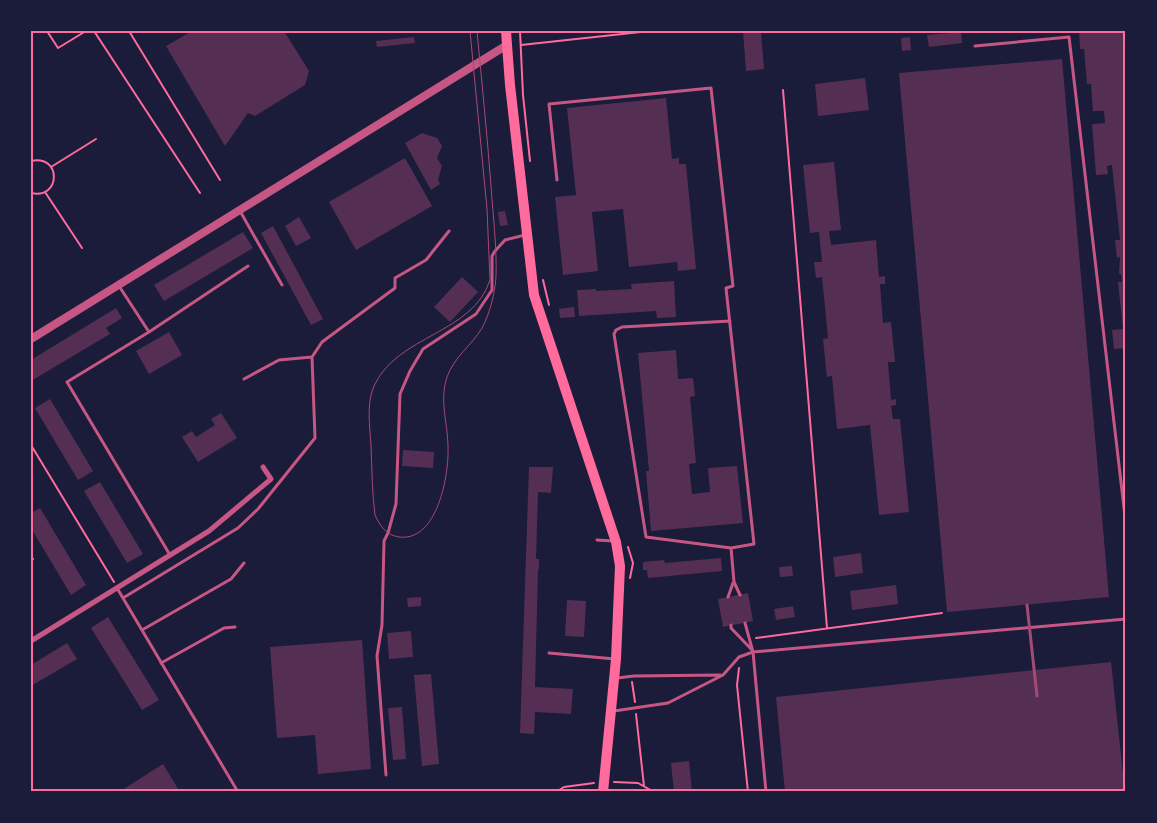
<svg xmlns="http://www.w3.org/2000/svg" width="1157" height="823" font-family="'Golos Text',sans-serif">
  <style>
    .building { fill: #542f53 }
    .lines { fill: none; stroke-linecap: round; stroke-linejoin: round }
    .path { stroke: #ff6b9d; stroke-width: 2 }
    .service { stroke: #c65784; stroke-width: 3 }
    .minor { stroke: #c65784; stroke-width: 5 }
    .tertiary { stroke: #c65784; stroke-width: 8 }
    .primary { stroke: #ff6b9d; stroke-width: 10 }
    .tram { stroke: #a44b75; stroke-width: 1 }
    .rail { stroke: #a44b75; stroke-width: 3 }
    .neatline { fill: none; stroke: #ff6b9d; stroke-width: 2 }
  </style>
  <rect width="100%" height="100%" fill="#1b1b3a"/>
  <path class="building" d="M192 31H284L309 71 305 85 255 116 248 113 225 146 166 46Z
    M743 31H767L761 33 764 69 746 71Z
    M1079 31H1126V348L1114 349 1112 330 1123 329 1118 282H1122L1121 274H1119L1120 257 1117 258 1115 240H1120L1112 165 1107 166 1108 174 1096 175 1092 124 1105 123 1104 111H1093L1091 84H1087L1084 49H1080Z
    M961 32 962 43 929 47 927 35Z
    M414 37 415 43 377 47 376 41Z
    M910 37 911 50 902 51 901 38Z
    M1062 59 1109 597 947 612 899 73Z
    M865 78 869 110 818 116 815 84Z
    M666 98 672 159 679 158V164H686L696 269 678 271 677 262 629 267 623 209 592 212 598 271 563 275 555 197 576 195 567 108Z
    M422 133 437 138 442 146 437 158 442 166 438 180 440 184 431 190 405 143Z
    M405 158 432 206 356 250 329 202Z
    M834 162 841 230 829 231 831 245 876 240 879 277 885 276V284H880L883 323 891 322 895 362H888L891 400 896 399V405L891 406 893 419H900L909 512 879 515 870 425 837 429 832 376 827 377 823 339 828 338 822 277 816 278 814 262H822L819 232 810 233 803 165Z
    M505 211 508 225 500 226 498 212Z
    M299 217 311 238 296 246 285 226Z
    M273 226 323 319 311 325 261 233Z
    M243 232 253 248 164 301 154 285Z
    M462 277 478 292 450 322 434 307Z
    M674 281 676 317 657 318 656 311 579 316 577 290 596 289V291L632 289 631 284Z
    M574 307 575 317 560 318 559 309Z
    M116 308 122 318 106 328 110 334 31 381V360Z
    M169 332 182 355 149 374 136 351Z
    M676 350 678 379 693 378 695 396 690 397 696 463 689 464 692 494 710 492 708 468 737 466 743 523 651 531 646 471H649L638 353Z
    M50 399 93 471 78 480 35 408Z
    M221 413 237 438 198 462 182 437 192 431 196 437 215 425 211 419Z
    M403 450 434 452 433 468 402 466Z
    M529 467H553L551 493 538 492 536 559H539V569H538L535 687 573 689 571 714 535 712 534 734 520 733Z
    M100 482 143 554 127 563 84 491Z
    M40 508 86 585 71 595 31 528V513Z
    M861 553 863 573 835 577 833 557Z
    M721 558 722 571 648 578 647 570H643V562L664 560 665 563Z
    M792 566 793 576 780 577 779 567Z
    M896 585 898 604 852 610 850 591Z
    M748 593 753 621 723 627 718 599Z
    M421 597V606L408 607 407 598Z
    M567 600 586 601 584 637 565 636Z
    M793 606 795 617 776 620 774 609Z
    M108 617 159 700 142 710 91 628Z
    M411 631 413 657 389 659 387 633Z
    M362 640 371 769 318 774 315 735 277 738 270 647Z
    M67 643 77 659 31 686V665Z
    M1111 662 1125 792H785L776 697Z
    M431 674 439 764 422 766 414 675Z
    M402 707 406 759 393 760 388 708Z
    M689 761 692 792H674L671 763Z
    M163 764 180 792H165L164 789 160 792H119Z"/>
  <g class="lines">
    <path class="path" d="M47 31 58 48 86 31
      M94 31 200 193
      M129 31 220 180
      M520 31 523 95 530 161
      M521 45 650 31
      M783 90 827 628
      M31 161C62 154 61 200 31 193
      M51 167 96 139
      M45 192 82 248
      M543 280 549 305
      M31 445 114 582
      M628 547 633 563 630 578
      M31 558 33 559
      M756 638 942 613
      M739 668 737 685 748 792
      M632 682 635 702
      M636 714 644 786
      M614 782 638 783 654 792
      M556 792 564 787 594 783"/>
    <path class="service" d="M975 46 1069 37 1126 525
      M557 180 549 104 711 88 733 286 726 288 754 544 731 548 646 537 614 334 616 330 622 327 730 321
      M240 211 282 285
      M119 286 149 332
      M244 379 279 360 312 357
      M597 540 613 541
      M731 548 734 582 740 595
      M170 555 67 382 149 332 248 266
      M117 588 238 792
      M728 597 733 583
      M123 598 238 528 258 509 315 438 312 357 322 342 395 288V278L426 260 449 231
      M745 623 753 652 766 792
      M731 625V628L753 651
      M142 630 231 579 244 563
      M549 653 615 659
      M161 663 224 628 235 627
      M617 678 634 676 720 675
      M614 711 668 703 723 675 739 657 753 652 1126 619
      M386 775 377 656 382 625 384 541 388 533 396 504 400 394 410 371 423 349 476 314 492 290V256L495 251 505 240 525 235"/>
    <path class="minor" d="M31 641 209 531 271 479 263 467"/>
    <path class="tertiary" d="M31 339 507 45"/>
    <path class="primary" d="M506 31 510 85 534 295 616 542 620 566 616 659 603 792"/>
    <path class="tram" d="M470 31 487 209 490 280C473 334 397 335 374 386 366 404 370 427 371 446 372 469 372 492 375 515 380 526 386 535 399 537 437 542 449 476 448 448 448 423 439 401 447 377 454 357 472 345 482 328 490 313 495 293 496 277 497 247 493 216 491 186 487 134 482 83 477 31"/>
    <path class="rail" d="M1027 605 1037 696"/>
  </g>
  <rect width="1157" height="823" fill="none" stroke="#1b1b3a" stroke-width="65"/>
  <rect x="32" y="32" width="1092" height="758" class="neatline"/>
</svg>
